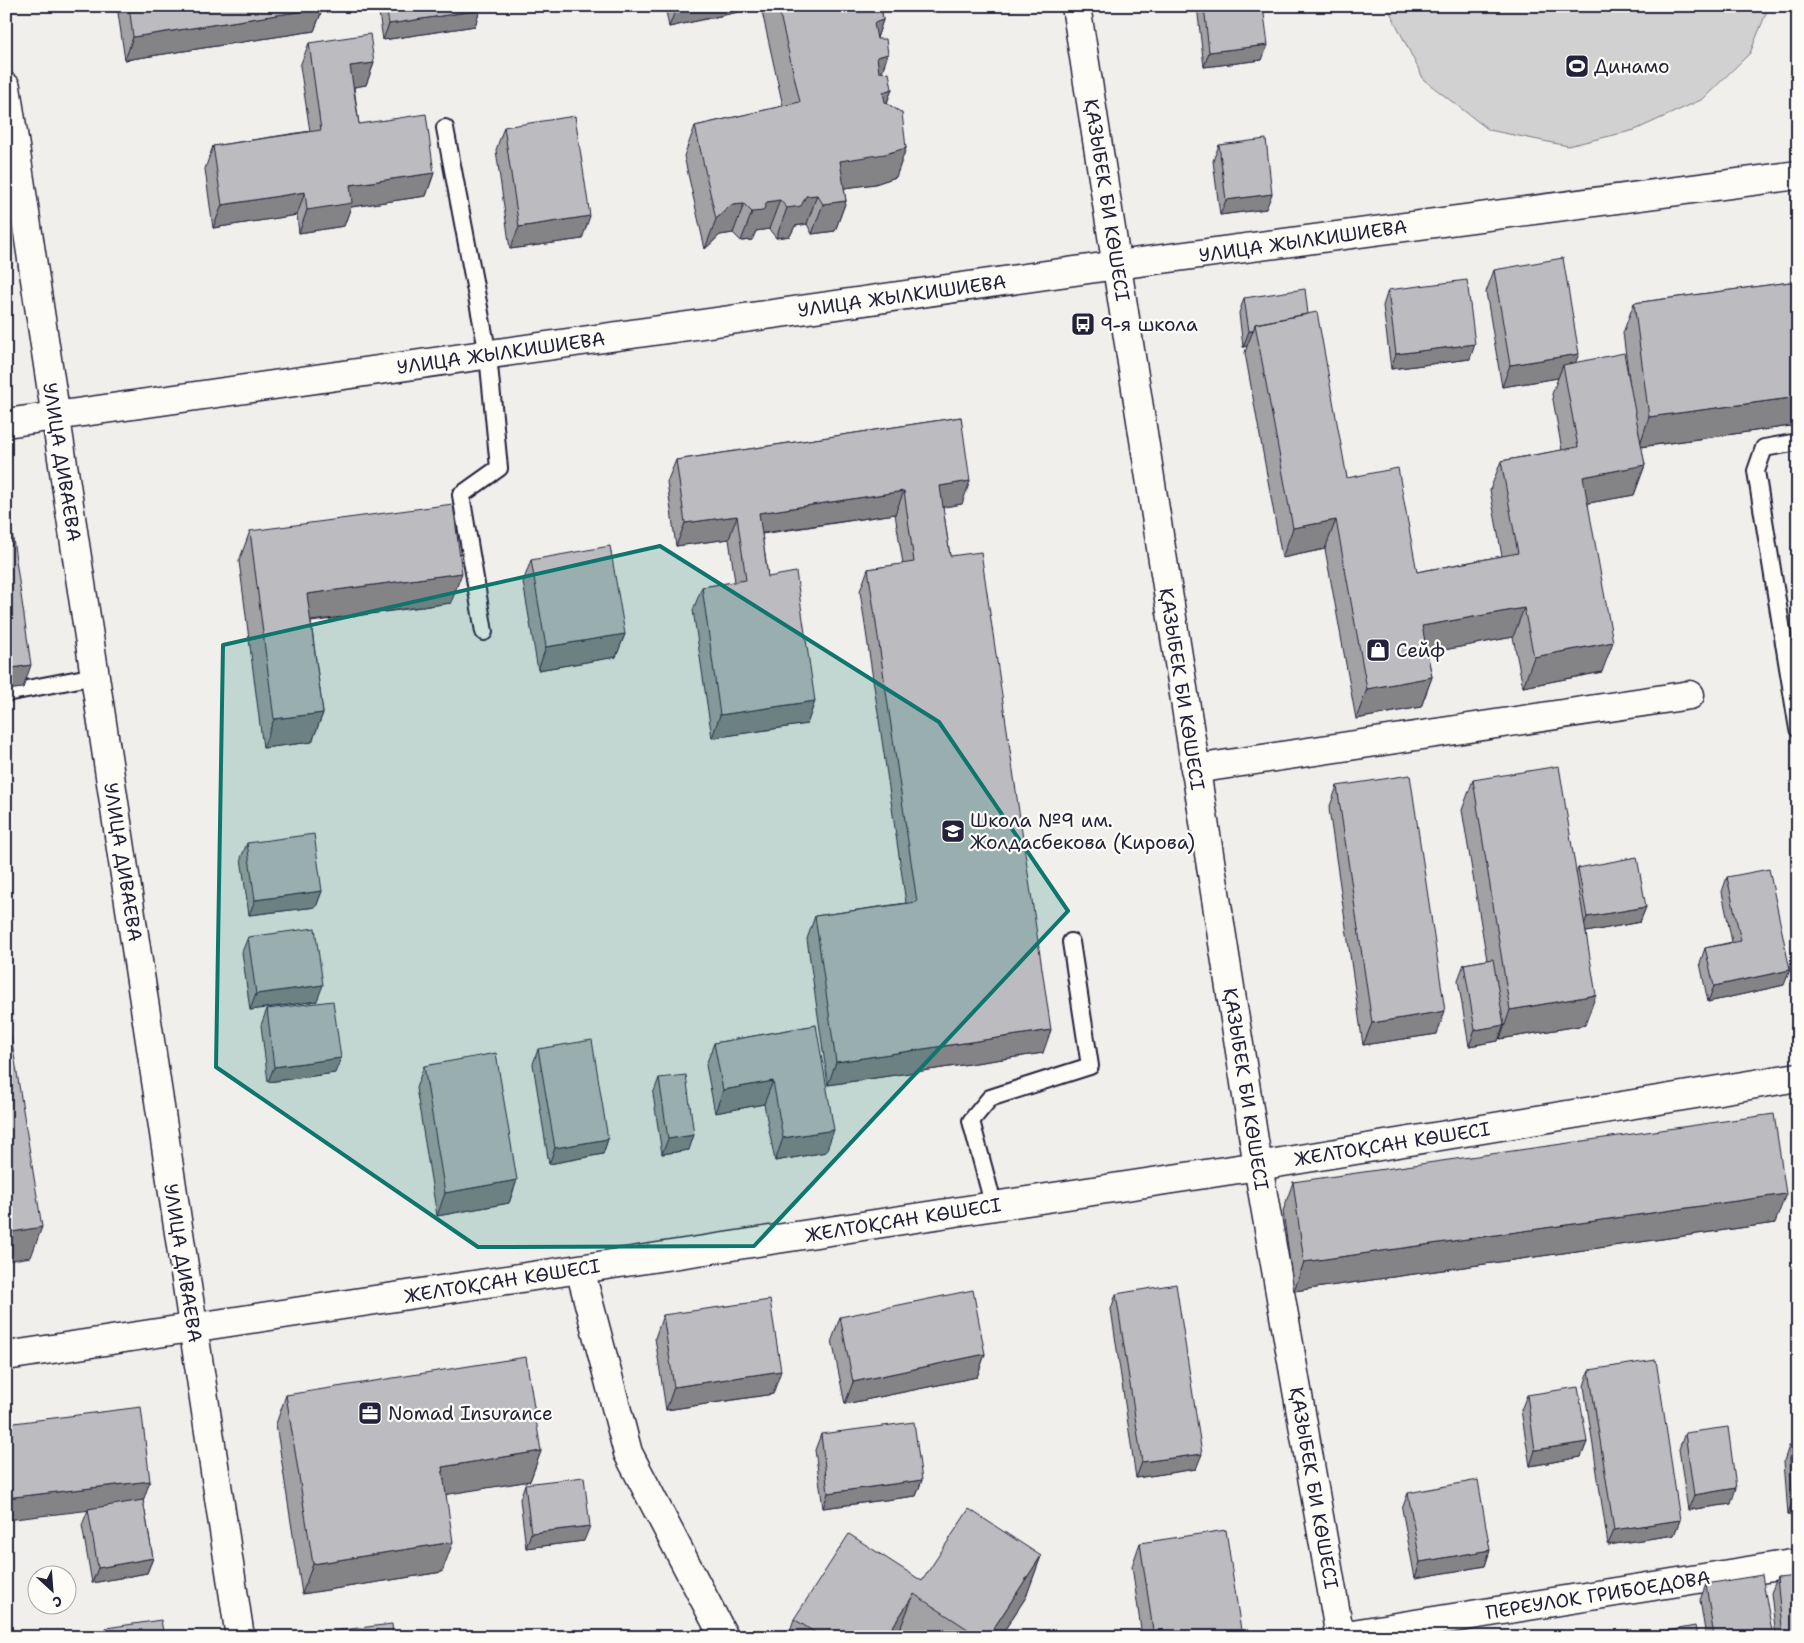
<svg xmlns="http://www.w3.org/2000/svg" width="1804" height="1643" font-family="'Shantell Sans',sans-serif">
  <style>
    .park { fill: #d2d1d1; stroke: #7a7a86 }
    .lines { fill: none; stroke-linecap: round; stroke-linejoin: round }
    .service-casing { stroke: #22223b; stroke-width: 20 }
    .minor-casing { stroke: #22223b; stroke-width: 31 }
    .tertiary-casing { stroke: #22223b; stroke-width: 31 }
    .secondary-casing { stroke: #22223b; stroke-width: 31 }
    .service { stroke: #fdfcf7; stroke-width: 16 }
    .minor { stroke: #fdfcf7; stroke-width: 28 }
    .tertiary { stroke: #fdfcf7; stroke-width: 28 }
    .secondary { stroke: #fdfcf7; stroke-width: 28 }
    .wall { fill: #a2a2a5; stroke: #22223b }
    .shaded-wall { fill: #848486; stroke: #22223b }
    .building { fill: #bcbcc0; stroke: #22223b }
    .marked { fill: #0f766e; fill-opacity: 0.2; stroke: #0f766e; stroke-width: 4; stroke-linejoin: round }
    .labels { text-anchor: middle; dominant-baseline: central; stroke-width: 4.5; stroke-linejoin: round; paint-order: stroke }
    .poi-label { font-size: 19px; fill: #22223b; stroke: #fdfcf7; text-anchor: start }
    .street-label { font-size: 19px; fill: #22223b; stroke: #fdfcf7 }
  </style>
  <rect width="100%" height="100%" fill="#f0efec"/>
  <filter id="ink" filterUnits="userSpaceOnUse"><feTurbulence type="fractalNoise" baseFrequency=".02" numOctaves="2"/><feDisplacementMap in="SourceGraphic" scale="10" xChannelSelector="R" yChannelSelector="G"/><feConvolveMatrix kernelMatrix="1 2 1 2 8 2 1 2 1" color-interpolation-filters="sRGB"/></filter>
  <g filter="url(#ink)">
    <path class="park" d="M1387 6H1769L1750 53 1703 99 1635 130 1568 146 1489 130 1424 80Z"/>
    <g class="lines">
      <g class="service-casing">
        <path id="service" d="M445 128 488 355 499 468 461 495 484 632
          M1798 442 1764 448 1756 471 1798 729
          M6 693 95 676
          M994 1207 971 1121 990 1098 1090 1066 1071 942"/>
      </g>
      <g class="minor-casing">
        <path id="minor" d="M6 87 240 1637
          M6 423 1117 265 1798 175
          M1195 769 1690 695
          M580 1269 628 1453 724 1637
          M6 1356 1258 1166
          M1340 1636 1798 1563"/>
      </g>
      <g class="tertiary-casing">
        <path id="tertiary" d="M1258 1166 1798 1077"/>
      </g>
      <g class="secondary-casing">
        <path id="secondary" d="M1076 6 1258 1166 1340 1637"/>
      </g>
      <use href="#service" class="service"/>
      <use href="#minor" class="minor"/>
      <use href="#tertiary" class="tertiary"/>
      <use href="#secondary" class="secondary"/>
    </g>
    <path class="wall" d="M117 6H322L323 8 314 31 125 60Z
      M378 6H480V10L475 26 383 40Z
      M665 6H881L883 20 877 38 882 72 892 89 887 103 906 148 896 177 875 184 844 188 846 201 835 231 812 234 807 224 795 226 790 236 776 238 769 229 756 231 752 240 741 241 733 233 720 235 705 249 684 156 695 126 783 106 761 7 669 27Z
      M1197 6H1263L1262 60 1204 67Z
      M309 43 374 63 366 85 354 87 359 124 434 173 426 196 351 207 344 226 299 233 297 215 213 228 205 169 213 146 310 131 300 66Z
      M504 127 582 239 510 249 496 150Z
      M1219 145 1266 209 1220 215 1213 161Z
      M1494 270 1579 354 1575 362 1631 395 1623 333 1634 303 1798 281V425L1641 447 1645 465 1634 495 1588 503 1602 672 1523 687 1513 637 1427 653 1432 677 1421 707 1356 719 1325 549 1282 558 1245 353 1247 346 1243 347 1239 313 1244 298 1308 314 1347 478 1417 572 1502 556 1490 490 1501 461 1562 450 1552 394 1558 378 1502 387 1486 292Z
      M1388 290 1470 359 1391 369 1383 306Z
      M961 417 962 504 943 507 950 556 1043 1053 828 1085 807 939 815 916 906 903 860 591 868 569 903 564 895 514 762 534 768 577 815 701 807 724 712 738 693 610 702 587 735 582 729 539 676 546 667 482 676 460Z
      M250 531 451 603 311 622 323 713 312 742 263 748 239 561Z
      M531 560 625 634 616 657 538 670 523 582Z
      M1473 780 1576 873 1578 868 1646 907 1640 922 1586 932 1585 1025 1500 1039 1499 1038 1498 1041 1469 1046 1458 980 1464 964 1487 960 1462 810Z
      M1337 786 1437 1034 1363 1045 1329 809Z
      M247 843 322 891 316 907 249 915 241 858Z
      M1727 877 1784 985 1708 1002 1700 963 1705 948 1732 942 1722 892Z
      M248 937 317 1001 250 1010 242 952Z
      M267 1009 335 1073 268 1082 261 1025Z
      M816 1025 826 1152 775 1161 764 1104 715 1113 706 1065 714 1043Z
      M538 1049 608 1139 603 1154 549 1164 533 1064Z
      M424 1066 517 1180 509 1203 437 1216 416 1088Z
      M659 1078 689 1150 662 1154 653 1094Z
      M1798 1175V1212L1795 1182Z
      M1293 1182 1775 1223 1294 1291 1283 1211Z
      M1116 1294 1196 1469 1136 1478 1111 1309Z
      M663 1315 773 1394 666 1410 655 1338Z
      M840 1317 985 1354 977 1377 845 1404 832 1340Z
      M1589 1370 1680 1520 1674 1535 1608 1545 1584 1386Z
      M286 1395 541 1451 530 1481 446 1494 442 1572 302 1594 276 1424Z
      M1527 1395 1587 1442 1581 1457 1530 1466 1521 1410Z
      M1685 1433 1731 1504 1688 1510 1679 1449Z
      M821 1434 922 1480 916 1496 823 1508 815 1450Z
      M1798 1445V1515H1788L1784 1461 1789 1446Z
      M525 1484 584 1541 526 1548 520 1499Z
      M1408 1493 1490 1550 1485 1566 1415 1578 1402 1509Z
      M143 1500 153 1558 147 1573 92 1583 82 1525 88 1510Z
      M1140 1543 1242 1637H1142L1132 1566Z
      M1041 1556 1026 1597 1000 1637H901L899 1635 897 1637H788L794 1619 922 1581Z
      M1777 1578 1798 1637H1776L1771 1593Z
      M1706 1584 1773 1637H1706L1700 1600Z
      M106 1628 164 1637H103Z"/>
    <path class="shaded-wall" d="M677 6H761V7L669 27Z
      M323 8 314 31 125 60 133 37Z
      M480 10 475 26 383 40 389 24Z
      M883 20 873 50 874 23Z
      M1268 45 1262 60 1204 67 1209 52Z
      M888 54 878 84 877 57Z
      M374 63 366 85 342 89 350 66Z
      M892 89 881 118 883 92Z
      M906 148 896 177 875 184 830 190 840 161Z
      M434 173 426 196 351 207 344 226 299 233 307 210 350 185Z
      M305 192 297 215 213 228 222 205Z
      M1272 194 1266 209 1220 215 1226 200Z
      M817 195 807 224 795 226 790 236 776 238 787 208 806 196Z
      M780 200 769 229 756 231 752 240 741 241 752 212 767 202Z
      M846 201 835 231 812 234 823 204Z
      M744 204 733 233 720 235 705 249 716 219 731 205Z
      M590 216 582 239 510 249 519 227Z
      M1249 331H1253L1247 346 1243 347Z
      M1475 344 1470 359 1391 369 1396 354Z
      M1579 354 1570 376 1563 365 1558 378 1502 387 1510 365Z
      M1798 397V425L1639 447 1649 417Z
      M1645 465 1634 495 1572 506 1583 477Z
      M970 481 962 504 932 509 940 486Z
      M904 491 895 514 750 535 759 513Z
      M737 516 729 539 676 546 685 523Z
      M1336 520 1325 549 1282 558 1293 528Z
      M462 573 451 603 296 623 307 594Z
      M1524 608 1513 637 1412 656 1422 626Z
      M625 634 616 657 538 670 546 647Z
      M1613 642 1602 672 1523 687 1534 657Z
      M31 665 23 688 6 690V669Z
      M1432 677 1421 707 1356 719 1367 689Z
      M815 701 807 724 712 738 720 715Z
      M323 713 312 742 263 748 274 719Z
      M322 891 316 907 249 915 255 900Z
      M1646 907 1640 922 1581 933 1587 917Z
      M1790 970 1784 985 1708 1002 1714 986Z
      M323 985 317 1001 250 1010 256 994Z
      M1596 995 1585 1025 1500 1039 1510 1010Z
      M1445 1011 1437 1034 1363 1045 1372 1023Z
      M1504 1025 1498 1041 1469 1046 1475 1030Z
      M1051 1030 1043 1053 828 1085 836 1062Z
      M341 1058 335 1073 268 1082 274 1067Z
      M773 1081 764 1104 715 1113 723 1090Z
      M834 1130 826 1152 775 1161 783 1138Z
      M694 1135 689 1150 662 1154 668 1139Z
      M608 1139 603 1154 549 1164 555 1148Z
      M517 1180 509 1203 437 1216 445 1193Z
      M1786 1194 1775 1223 1294 1291 1304 1262Z
      M42 1227 31 1257 6 1261V1233Z
      M985 1354 977 1377 845 1404 853 1382Z
      M781 1371 773 1394 666 1410 674 1387Z
      M1587 1442 1581 1457 1530 1466 1535 1450Z
      M541 1451 530 1481 431 1497 442 1467Z
      M1202 1454 1196 1469 1136 1478 1142 1462Z
      M922 1480 916 1496 823 1508 828 1493Z
      M150 1481 142 1504 6 1520V1498Z
      M1736 1488 1731 1504 1688 1510 1694 1495Z
      M1793 1500H1798V1515H1788Z
      M1680 1520 1674 1535 1608 1545 1614 1530Z
      M590 1526 584 1541 526 1548 531 1533Z
      M453 1542 442 1572 302 1594 313 1564Z
      M1490 1550 1485 1566 1415 1578 1420 1562Z
      M1041 1556 1026 1597 1000 1637H988Z
      M153 1558 147 1573 92 1583 98 1568Z
      M914 1594 897 1637H886Z"/>
    <path class="building" d="M129 6H322L323 8 133 37Z
      M386 6H480V10L389 24Z
      M778 6H881L883 20 874 23 877 39H886L888 54 877 57 879 72 889 73 892 89 883 92 885 102 902 113 906 148 885 154 840 161 846 201 823 204 817 195 806 196 801 206 787 208 780 200 767 202 763 211 752 212 744 204 731 205 716 219 695 126 800 102Z
      M1204 6H1263L1268 45 1209 52Z
      M370 34 374 63 350 66 359 124 426 114 434 173 350 185 352 203 307 210 305 192 222 205 213 146 321 130 309 43Z
      M575 116 590 216 519 227 504 127Z
      M1266 139 1272 194 1226 200 1219 145Z
      M1563 258 1579 354 1510 365 1494 270Z
      M1467 280 1475 344 1396 354 1388 290Z
      M1798 281V397L1649 417 1634 303Z
      M1305 289 1308 314 1255 324 1253 331H1249L1244 298Z
      M1317 312 1347 478 1398 468 1417 572 1518 553 1501 461 1578 447 1563 365 1624 353 1645 465 1583 477 1613 642 1534 657 1524 608 1422 626 1432 677 1367 689 1336 520 1293 528 1255 324Z
      M961 417 970 481 940 486 950 556 981 552 1051 1030 836 1062 815 916 917 902 868 569 914 562 904 491 759 513 768 577 796 572 815 701 720 715 702 587 746 580 737 516 685 523 676 460Z
      M453 504 462 573 307 594 323 713 274 719 250 531Z
      M9 511 31 665 6 669V512Z
      M610 546 625 634 546 647 531 560Z
      M1559 766 1596 995 1510 1010 1473 780Z
      M1410 775 1445 1011 1372 1023 1337 786Z
      M314 834 322 891 255 900 247 843Z
      M1637 857 1646 907 1587 917 1578 868Z
      M1769 869 1790 970 1714 986 1705 948 1741 941 1727 877Z
      M315 928 323 985 256 994 248 937Z
      M1493 959 1504 1025 1475 1030 1464 964Z
      M333 1001 341 1058 274 1067 267 1009Z
      M6 1005 42 1227 6 1233Z
      M816 1025 834 1130 783 1138 773 1081 723 1090 714 1043Z
      M592 1040 608 1139 555 1148 538 1049Z
      M496 1053 517 1180 445 1193 424 1066Z
      M686 1075 694 1135 668 1139 659 1078Z
      M1774 1114 1786 1194 1304 1262 1293 1182Z
      M1176 1284 1202 1454 1142 1462 1116 1294Z
      M973 1290 985 1354 853 1382 840 1317Z
      M770 1300 781 1371 674 1387 663 1315Z
      M526 1357 541 1451 442 1467 453 1542 313 1564 286 1395Z
      M1656 1360 1680 1520 1614 1530 1589 1370Z
      M1578 1387 1587 1442 1535 1450 1527 1395Z
      M141 1407 150 1481 6 1498V1424Z
      M914 1422 922 1480 828 1493 821 1434Z
      M1728 1427 1736 1488 1694 1495 1685 1433Z
      M1798 1445V1500H1793L1789 1446Z
      M584 1477 590 1526 531 1533 525 1484Z
      M1478 1480 1490 1550 1420 1562 1408 1493Z
      M143 1500 153 1558 98 1568 88 1509Z
      M969 1509 1041 1556 988 1637H980L914 1594 886 1637H822L794 1619 849 1534 922 1581Z
      M1226 1530 1242 1637H1154L1140 1543Z
      M1762 1575 1773 1637H1714L1706 1584Z
      M1798 1576V1637H1783L1777 1578Z
      M161 1620 164 1637H107L106 1628Z
      M392 1624 393 1637H335L334 1631Z
      M1695 1626 1697 1637H1635Z
      M672 1633 673 1637H655Z
      M1617 1633 1618 1637H1588Z"/>
  </g>
  <path class="marked" d="M660 546 939 722 1068 911 754 1246 478 1247 216 1067 223 645Z"/>
  <defs>
    <g id="stadium-square" transform="scale(1.25)"><rect x="-9" y="-9" width="18" height="18" rx="4" fill="#22223b" stroke="#fdfcf7"/><path d="M0-5a6.5 5 0 1 0 0 10a6.5 5 0 1 0 0-10ZM-3.5-1.8h7v3.6h-7Z" fill="#fff"/></g>
    <g id="bus-square" transform="scale(1.25)"><rect x="-9" y="-9" width="18" height="18" rx="4" fill="#22223b" stroke="#fdfcf7"/><path d="M-5-6H5V4H4V6H2V4H-2V6H-4V4H-5ZM-3.5-4V0h7V-4ZM-3.5 1.2v1.5H-2V1.2ZM2 1.2v1.5H3.5V1.2Z" fill="#fff"/></g>
    <g id="shop-square" transform="scale(1.25)"><rect x="-9" y="-9" width="18" height="18" rx="4" fill="#22223b" stroke="#fdfcf7"/><path d="M-5-2.5h2.3a2.7 3.5 0 0 1 5.4 0H5L5.5 6h-11ZM-1.5-2.5h3a1.5 2.3 0 0 0-3 0Z" fill="#fff"/></g>
    <g id="school-square" transform="scale(1.25)"><rect x="-9" y="-9" width="18" height="18" rx="4" fill="#22223b" stroke="#fdfcf7"/><path d="M0-5L7-2L0 1L-7-2ZM-4 1L0 2.5L4 1V4Q0 6-4 4Z" fill="#fff"/></g>
    <g id="office-square" transform="scale(1.25)"><rect x="-9" y="-9" width="18" height="18" rx="4" fill="#22223b" stroke="#fdfcf7"/><path d="M-6-3h4V-5.5h4V-3h4V5H-6ZM-1-4.5V-3h2v-1.5ZM-6 0V1H6V0Z" fill="#fff"/></g>
  </defs>
  <g fill-rule="evenodd">
    <use href="#stadium-square" x="1577" y="66"/>
    <use href="#bus-square" x="1083" y="324"/>
    <use href="#shop-square" x="1378" y="650"/>
    <use href="#school-square" x="953" y="831"/>
    <use href="#office-square" x="370" y="1413"/>
  </g>
  <g class="labels">
    <g class="poi-label">
      <text x="1594" y="66">Динамо</text>
      <text x="1100" y="324">9-я школа</text>
      <text x="1396" y="650">Сейф</text>
      <text x="970" y="820">Школа №9 им.<tspan x="970" dy="22">Жолдасбекова (Кирова)</tspan></text>
      <text x="388" y="1413">Nomad Insurance</text>
    </g>
    <g class="street-label">
      <text transform="translate(1107 200) rotate(81)">ҚАЗЫБЕК БИ КӨШЕСІ</text>
      <text transform="translate(1303 241) rotate(-8)">УЛИЦА ЖЫЛКИШИЕВА</text>
      <text transform="translate(902 296) rotate(-8)">УЛИЦА ЖЫЛКИШИЕВА</text>
      <text transform="translate(501 353) rotate(-8)">УЛИЦА ЖЫЛКИШИЕВА</text>
      <text transform="translate(62 462) rotate(81)">УЛИЦА ДИВАЕВА</text>
      <text transform="translate(1182 689) rotate(81)">ҚАЗЫБЕК БИ КӨШЕСІ</text>
      <text transform="translate(123 862) rotate(81)">УЛИЦА ДИВАЕВА</text>
      <text transform="translate(1246 1089) rotate(81)">ҚАЗЫБЕК БИ КӨШЕСІ</text>
      <text transform="translate(1392 1144) rotate(-9)">ЖЕЛТОҚСАН КӨШЕСІ</text>
      <text transform="translate(903 1220) rotate(-9)">ЖЕЛТОҚСАН КӨШЕСІ</text>
      <text transform="translate(183 1263) rotate(81)">УЛИЦА ДИВАЕВА</text>
      <text transform="translate(502 1281) rotate(-9)">ЖЕЛТОҚСАН КӨШЕСІ</text>
      <text transform="translate(1314 1488) rotate(80)">ҚАЗЫБЕК БИ КӨШЕСІ</text>
      <text transform="translate(1598 1595) rotate(-9)">ПЕРЕУЛОК ГРИБОЕДОВА</text>
    </g>
  </g>
  <rect width="1804" height="1643" fill="none" stroke="#fdfcf7" stroke-width="25"/>
  <rect x="12" y="12" width="1779" height="1618" fill="none" stroke="#22223b" stroke-width="2" filter="url(#ink)"/>
  <g transform="translate(52 1590) rotate(154)"><circle r="24" fill="#fdfcf7" stroke="#a5a5ac"/>
  <path d="M0-4L9 19L0 12L-9 19Z" fill="#22223b"/>
  <text y="-8" font-size="14" font-weight="bold" text-anchor="middle" fill="#22223b">С</text>
  </g>
</svg>
